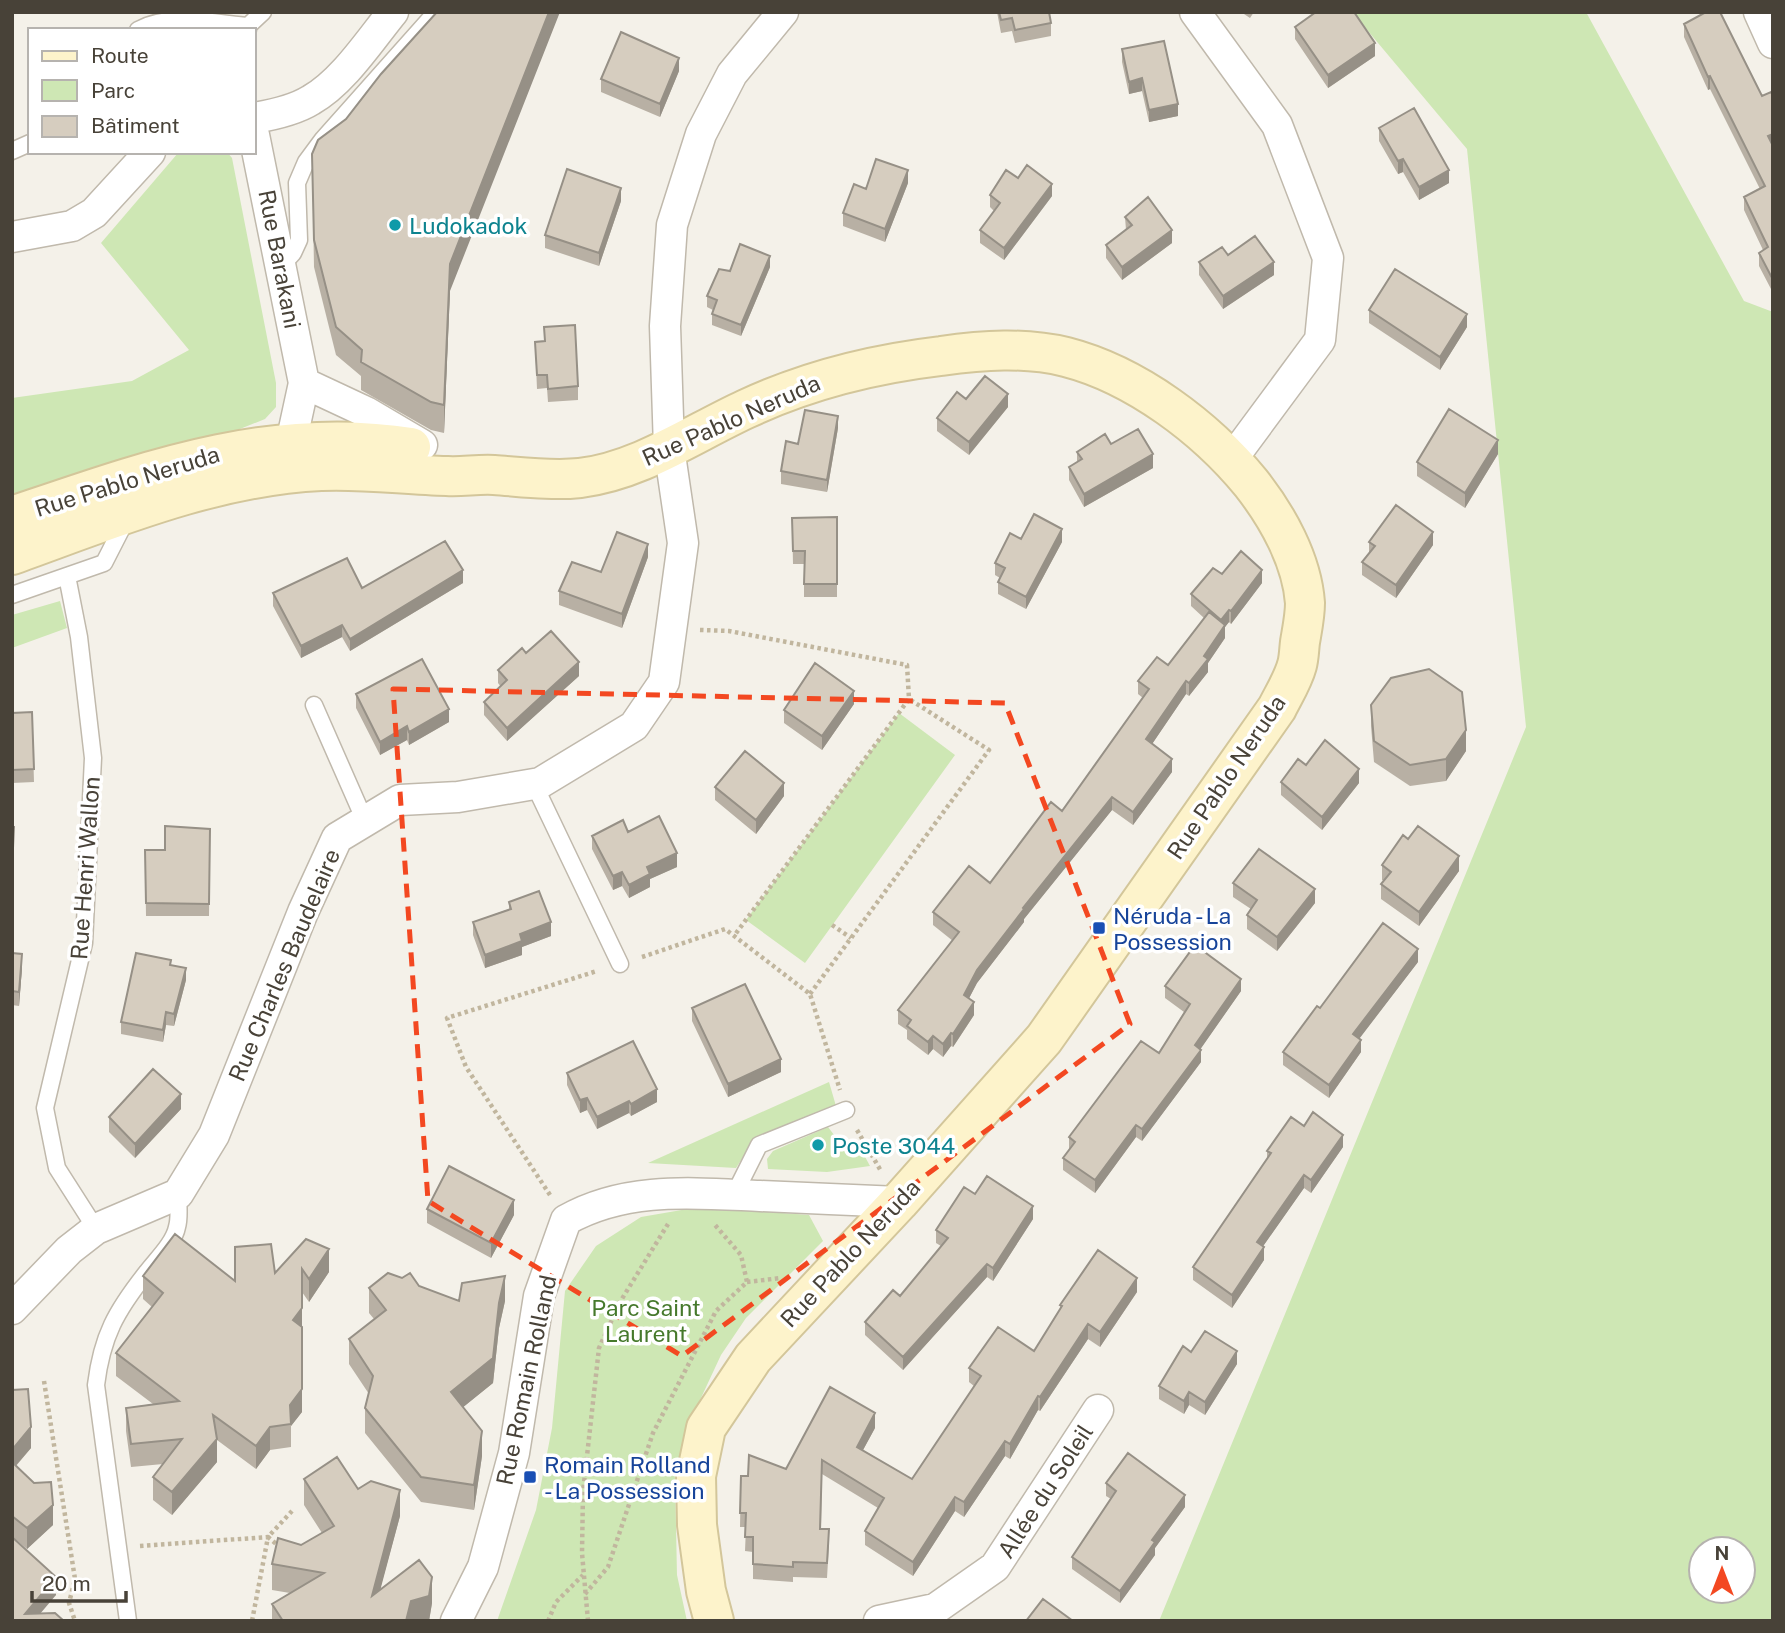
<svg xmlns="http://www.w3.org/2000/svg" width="1785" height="1633" font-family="'Public Sans',sans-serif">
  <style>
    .green { fill: #cee7b4; fill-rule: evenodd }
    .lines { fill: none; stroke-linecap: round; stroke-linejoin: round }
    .service-casing { stroke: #c0b9ac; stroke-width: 19 }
    .minor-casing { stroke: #c0b9ac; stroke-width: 33 }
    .secondary-casing { stroke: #d3c69a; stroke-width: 42 }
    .path { stroke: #c1b69e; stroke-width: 4.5; stroke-dasharray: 3.5 3.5; stroke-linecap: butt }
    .service { stroke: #fff; stroke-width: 16 }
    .minor { stroke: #fff; stroke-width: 30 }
    .secondary { stroke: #fdf3cb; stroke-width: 38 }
    .wall { fill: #b8b0a4 }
    .shaded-wall { fill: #969086 }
    .building { fill: #d6cdbf; stroke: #969086; stroke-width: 2 }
    .marked { fill: none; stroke: #f34821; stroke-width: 5; stroke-dasharray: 14 9; stroke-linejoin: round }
    .culture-dot { fill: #0f9aa8; stroke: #fff; stroke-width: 2.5 }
    .transit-dot { fill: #1a4fb4; stroke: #fff; stroke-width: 2.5 }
    .labels { text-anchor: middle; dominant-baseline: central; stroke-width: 7; stroke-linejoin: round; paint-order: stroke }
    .culture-label { font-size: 23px; fill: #0d838f; stroke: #fff; text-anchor: start }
    .street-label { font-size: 23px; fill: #484238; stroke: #fff }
    .transit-label { font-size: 23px; fill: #164399; stroke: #fff; text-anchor: start }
    .park-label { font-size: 23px; fill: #46792c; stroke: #fff }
  </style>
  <rect width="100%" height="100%" fill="#f4f1e9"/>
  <path class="green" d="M1352 12H1586L1744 301 1773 312V1621H1159L1526 727 1467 149ZM1701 1549H1743V1591H1701Z
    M227 152 232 158 276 383V407L265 419 230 433 15 499 12 491V398L132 381 189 350 101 243 178 153Z
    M60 601 67 628 12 648V615Z
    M899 713 955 755 805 963 746 920Z
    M829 1082 836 1106 764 1134 750 1146 736 1168 648 1163Z
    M828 1127 841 1144 856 1140 870 1166 827 1172 768 1169 767 1159 773 1151Z
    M699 1207 809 1215 823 1241 746 1318 721 1355 693 1415 675 1477 677 1575 687 1621H497L536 1510 552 1428 565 1291 596 1246 641 1217Z"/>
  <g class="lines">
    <g class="service-casing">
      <path id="service" d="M138 30C169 13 214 23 248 26
        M248 30V26L263 12
        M12 151 30 143
        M281 266 293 253 299 240 297 183 306 162 323 139 436 12
        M67 576 79 637 93 758 84 943 45 1108 57 1168 96 1229
        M12 595 104 563 127 518
        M314 705 365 821
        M534 784 620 964
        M734 1195 759 1145 846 1110
        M128 1621 96 1385C102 1336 116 1311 147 1272 156 1260 174 1243 177 1227 180 1217 178 1204 178 1194"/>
    </g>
    <g class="minor-casing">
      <path id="minor" d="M1195 12 1277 125 1328 258 1320 340 1232 459
        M1759 12 1773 43
        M254 118C272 115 295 110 311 100 343 82 370 40 393 12
        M254 135 304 383 291 443 279 458
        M12 237 72 226 94 213 150 152
        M304 383 366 412 422 445
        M12 1309 69 1250 96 1229 178 1194 214 1135 303 912 337 838 400 800 458 797 540 783 634 726 664 682 683 543 669 448 665 326 672 225 701 134 732 74 783 12
        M456 1621 483 1567 514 1453 539 1296 566 1220C626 1186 693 1193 760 1196 806 1198 853 1200 899 1202
        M879 1621 935 1609 995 1567 1098 1410"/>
    </g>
    <g class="secondary-casing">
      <path id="secondary" d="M12 516C145 471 268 425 411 447
        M12 555C112 519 214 476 321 471 364 469 404 475 447 476 462 477 478 474 494 475 522 477 551 481 580 478 639 471 692 434 746 409 808 380 873 364 941 356 983 350 1025 347 1066 357 1136 375 1206 428 1251 483 1277 516 1302 560 1305 603 1305 616 1302 630 1300 642 1299 650 1299 658 1297 665 1293 680 1284 694 1277 708L1044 1039 899 1202 753 1358 706 1428 696 1476 697 1525 706 1591 714 1621"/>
    </g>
    <path class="path" d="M700 630 729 631 907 665 909 699 734 936
      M832 925 851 938
      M642 957 725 929 810 994 840 1090
      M810 994 989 750 909 699
      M857 1130 881 1171
      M550 1195 466 1067 447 1018 597 971
      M747 1282 781 1278
      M44 1381 75 1579 69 1603 75 1621
      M140 1546 268 1537 252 1621
      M281 1548 268 1537 292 1511
      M585 1594 608 1567 653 1433 716 1311 747 1282 741 1255 715 1225
      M548 1621 556 1602 583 1575
      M588 1621 582 1553 583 1492 599 1348 620 1302 668 1224"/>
    <use href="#service" class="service"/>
    <use href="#minor" class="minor"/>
    <use href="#secondary" class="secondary"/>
  </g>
  <path class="wall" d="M997 12H1049L1051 23V36L1015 43 1012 31 1001 33Z
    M1241 12H1254L1250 18Z
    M1684 24 1762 96H1773V288L1771 289 1759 266V253L1763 250 1744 210V197L1760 189 1710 89 1708 90 1684 37Z
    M1295 27 1375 56 1328 88 1295 39Z
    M1122 49 1178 116 1149 122 1142 91 1129 94 1122 62Z
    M679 71 660 117 601 92V79Z
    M1379 128 1449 183 1419 200 1403 172 1398 174 1379 141Z
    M312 154 450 291 444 433 431 430 361 390V376L336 355 314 267Z
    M908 183 885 242 843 226V213L866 189Z
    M990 195 1052 196 1004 260 980 243V230L994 211 990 207Z
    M621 201 599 266 545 248V235Z
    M1125 217 1172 243 1122 280 1106 258V245L1126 230Z
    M1228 255 1274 275 1223 309 1199 275V262Z
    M770 267 741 336 712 325V314L713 310 707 307V296L730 271Z
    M1369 310 1467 327 1440 370 1369 323Z
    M535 342 578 386V400L548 402 547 388 537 389Z
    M966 399 1008 407 969 455 937 431V418Z
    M838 428 827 492 781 484V471L798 444Z
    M1077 452 1153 468 1084 507 1069 480V467L1077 462Z
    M1498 454 1465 508 1417 476V462Z
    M837 517V597H804V564H793L792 518Z
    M1021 539 1062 542 1026 609 998 594V582L1000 578 995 575V563Z
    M1369 542 1433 545 1396 598 1362 575V562L1369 553Z
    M648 557 622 628 559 605V591L601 572Z
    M1222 574 1262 583 1231 624 1229 622 1225 627V638L1208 663V672L1189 696 1186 694 1152 744 1172 772 1133 825 1112 810 1024 919V922L977 983 969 998 974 1015 953 1047 951 1046 943 1057 933 1049 928 1055 907 1039V1030L898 1024V1010L953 941 933 925V912L990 883 1062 811 1143 698 1138 694V681L1168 665 1204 618 1191 606V594Z
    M463 583 350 651 342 637 301 658 273 606V593Z
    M526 653 579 676 507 741 484 715V702L501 687 498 683V670Z
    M356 694 449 722 409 745 407 740 380 755 356 708Z
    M854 704 822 750 784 723V710Z
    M1371 705 1466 751 1446 781 1410 786 1374 762 1371 726Z
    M32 712 34 782 12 783V713Z
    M1281 782 1359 783 1322 830 1281 795Z
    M715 787 784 796 756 834 715 800Z
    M210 829 209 916H146L145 850H165Z
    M628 832 677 867 650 879V887L629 898 622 886 613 890 592 849V836Z
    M1382 865 1459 871 1419 926 1381 899V884L1384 881 1382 880Z
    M1233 883 1315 903 1277 951 1247 929V915L1251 909 1233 897Z
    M509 902 551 936 522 947V955L485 968 473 935V922L509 909Z
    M12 953 22 968 19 1006 12 1005Z
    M1418 962 1359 1038 1361 1052 1329 1098 1283 1065V1052L1320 1008Z
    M171 965 186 980 174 1026 166 1025 163 1042 121 1034V1022Z
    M1165 986 1241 991 1200 1049 1201 1062 1142 1141 1136 1137 1095 1193 1063 1170V1158L1069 1150V1137L1159 1053 1184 1012 1165 998Z
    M692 1008 781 1072 728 1097 692 1021Z
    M567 1073 657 1102 631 1116 629 1113 597 1129 587 1110 580 1113 567 1085Z
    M181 1109 135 1158 109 1132V1117Z
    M1304 1126 1343 1147 1311 1193 1304 1188 1263 1246 1264 1260 1232 1308 1193 1280V1267L1267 1160V1151Z
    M975 1194 1033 1219 993 1281 987 1277 903 1370 865 1335V1322L900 1296 941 1246 936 1243V1230Z
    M427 1209 514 1215 491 1258 427 1223Z
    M306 1239 329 1272 309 1302 302 1292V1412L291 1426V1447L270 1450 256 1469 217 1440V1462L172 1515 153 1500V1477L163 1464 131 1467 126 1431V1408L153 1404 116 1376V1353L152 1307 143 1299V1276L235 1281 275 1273Z
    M419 1286 459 1301H505L499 1328 493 1383 463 1407 482 1456 474 1510 421 1502 365 1433V1408L369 1394 349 1364V1339L374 1319 369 1313V1288Z
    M1137 1292 1100 1347 1088 1339 1040 1411 1038 1410 1010 1459 1005 1456 964 1517 955 1511 913 1576 865 1545V1531L878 1508 822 1474 821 1529 829 1544 827 1578 793 1577V1582L753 1579V1552L745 1551 746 1527H740L741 1476H748L786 1469 875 1428 863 1450 912 1479 974 1386 969 1382V1368L1034 1351 1060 1309V1305Z
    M1191 1352 1237 1364 1205 1415 1189 1405 1184 1414 1159 1399V1386Z
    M12 1390 31 1448 16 1466 53 1525 27 1549 14 1538 56 1595 12 1621Z
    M304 1479 358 1489 400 1516 380 1589 432 1603 429 1621H272V1604L290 1593 272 1590V1564L301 1545 322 1533 304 1505Z
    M1106 1483 1185 1507 1155 1548V1555L1120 1603 1072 1569V1557L1111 1499 1106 1496Z"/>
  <path class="shaded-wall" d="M549 12H560L450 291 444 433V405L450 264Z
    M1375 43V56L1328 88V75Z
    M679 58V71L660 117V104Z
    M1710 76V89L1708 90V77Z
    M1142 78V91L1129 94V82Z
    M1178 104V116L1149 122V110Z
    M1773 134V147L1768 136Z
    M1403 159V172L1398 174V161Z
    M908 170V183L885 242V229Z
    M1449 170V183L1419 200V187Z
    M1052 184V196L1004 260V248Z
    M621 188V201L599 266V253Z
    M1172 230V243L1122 280V267Z
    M770 256V267L741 336V325Z
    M1274 262V275L1223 309V296Z
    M1773 274V288L1771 289V276Z
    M1467 314V327L1440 370V357Z
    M1008 394V407L969 455V442Z
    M838 416V428L827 492V480Z
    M1498 440V454L1465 508V493Z
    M1153 454V468L1084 507V494Z
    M1062 529V542L1026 609V597Z
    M1433 532V545L1396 598V585Z
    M648 544V557L622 628V614Z
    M463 570V583L350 651V639Z
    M1262 570V583L1231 624V611Z
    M1229 610V622L1225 627V638L1208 663V672L1189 696V683L1204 656 1221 631V620Z
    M342 625V637L301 658V646Z
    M579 662V676L507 741V728Z
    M1186 681V694L1146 753V739Z
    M854 691V704L822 750V736Z
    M449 709V722L409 745V732Z
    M407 726V740L380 755V742Z
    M1466 730V751L1446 781V759Z
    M1172 759V772L1133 825V812Z
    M1359 769V783L1322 830V817Z
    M784 783V796L756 834V820Z
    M1112 797V810L1024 919V922L977 983 964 1008V995L977 970 1023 908Z
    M677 853V867L650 879V887L629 898V885L647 867Z
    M1459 856V871L1419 926V912Z
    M622 872V886L613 890V876Z
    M1315 889V903L1277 951V937Z
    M551 922V936L522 947V955L485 968V955L520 934Z
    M1418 949V962L1353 1047V1034Z
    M22 954V968L19 1006V992Z
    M186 968V980L174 1026V1014Z
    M1241 979V991L1195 1057V1045Z
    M974 1002V1015L953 1047V1034Z
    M166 1012V1025L163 1042V1030Z
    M951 1033V1046L943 1057V1044Z
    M933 1036V1049L928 1055V1042Z
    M1361 1040V1052L1329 1098V1085Z
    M1201 1050V1062L1142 1141V1129Z
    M781 1059V1072L728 1097V1084Z
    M657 1089V1102L631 1116V1104Z
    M181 1094V1109L135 1158V1144Z
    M587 1098V1110L580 1113V1100Z
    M629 1101V1113L597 1129V1117Z
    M1136 1125V1137L1095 1193V1180Z
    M1343 1135V1147L1311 1193V1180Z
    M1304 1175V1188L1257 1255V1242Z
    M514 1200V1215L491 1258V1243Z
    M1033 1206V1219L993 1281V1268Z
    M1264 1247V1260L1232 1308V1295Z
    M329 1249V1272L309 1302V1279Z
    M987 1264V1277L903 1370V1357Z
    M505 1276V1301L499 1328 493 1383 451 1417V1392L499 1303Z
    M1137 1278V1292L1100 1347V1332Z
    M302 1308V1330L293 1320Z
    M1088 1324V1339L1040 1411V1397Z
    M1237 1351V1364L1205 1415V1402Z
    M302 1389V1412L291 1426 290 1405Z
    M1189 1392V1405L1184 1414V1401Z
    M1038 1396V1410L1010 1459V1444Z
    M875 1413V1428L857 1461V1447Z
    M31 1427V1448L12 1470V1450Z
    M270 1427V1450L256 1469V1446Z
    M482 1431V1456L474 1510V1485Z
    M217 1439V1462L172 1515V1492Z
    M1005 1441V1456L964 1517V1502Z
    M400 1490V1516L372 1621V1596Z
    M1185 1495V1507L1155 1548V1555L1120 1603V1591L1152 1540Z
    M955 1497V1511L913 1576V1562Z
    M53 1505V1525L27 1549V1528Z
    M56 1577V1595L34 1621 25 1614Z
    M432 1577V1603L429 1621H406L411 1601Z"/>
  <path class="building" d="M437 12H549L450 264 444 405 431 402 361 362 362 350 336 327 314 240 312 154 318 140 346 119 381 74Z
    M999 12H1049L1051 23 1015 30 1012 18 1001 20Z
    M1316 12H1354L1375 43 1328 75 1295 27Z
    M1706 12H1720L1762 96 1771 92 1773 96V134L1768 136 1773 146V274L1771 276 1759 253 1768 247 1744 197 1765 186 1710 76 1708 77 1684 24Z
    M621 32 679 58 660 104 601 79Z
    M1164 41 1178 104 1149 110 1142 78 1129 82 1122 49Z
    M1414 108 1449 170 1419 187 1403 159 1398 161 1379 128Z
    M876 159 908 170 885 229 843 213 854 184 866 189Z
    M1027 165 1052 184 1004 248 980 230 1000 203 990 195 1006 170 1018 178Z
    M567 169 621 188 599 253 545 235Z
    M1148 197 1172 230 1122 267 1106 245 1132 225 1125 217Z
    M1255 236 1274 262 1223 296 1199 262 1222 247 1228 255Z
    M740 244 770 256 741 325 712 314 717 300 707 296 719 269 730 271Z
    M1395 269 1467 314 1440 357 1369 310Z
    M575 325 578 386 548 389 547 375H537L535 342 545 341 544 327Z
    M985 376 1008 394 969 442 937 418 957 392 966 399Z
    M1449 409 1498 440 1465 493 1417 462Z
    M805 410 838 416 827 480 781 471 786 441 798 444Z
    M1138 429 1153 454 1084 494 1069 467 1082 459 1077 452 1105 434 1111 444Z
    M1396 505 1433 532 1396 585 1362 562 1375 546 1369 542Z
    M1034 514 1062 529 1026 597 998 582 1005 568 995 563 1010 533 1021 539Z
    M837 517V584H804L805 551H793L792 518Z
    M617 532 648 544 622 614 559 591 572 562 601 572Z
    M445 541 463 570 350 639 342 625 301 646 273 593 347 558 362 588Z
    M1241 551 1262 570 1231 611 1229 610 1221 620 1191 594 1213 568 1222 574Z
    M1209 612 1225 625 1204 656 1208 659 1189 683 1186 681 1146 739 1172 759 1133 812 1112 797 1023 908 1024 909 977 970 964 995 974 1002 953 1034 951 1033 943 1044 933 1036 928 1042 907 1026 911 1020 898 1010 959 932 933 912 969 866 990 883 1051 802 1062 811 1149 689 1138 681 1157 657 1168 665Z
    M551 631 579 662 507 728 484 702 507 680 498 670 522 648 526 653Z
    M422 659 449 709 409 732 407 726 380 742 356 694Z
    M815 663 854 691 822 736 784 710Z
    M1429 669 1462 692 1466 730 1446 759 1410 765 1374 741 1371 705 1391 678Z
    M32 712 34 769 12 770V713Z
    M1325 740 1359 769 1322 817 1281 782 1298 759 1306 765Z
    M745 751 784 783 756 820 715 787Z
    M659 816 677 853 647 867 650 874 629 885 622 872 613 876 592 836 623 820 628 832Z
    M165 826 210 829 209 904 146 903 145 850H165Z
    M1418 826 1459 856 1419 912 1381 884 1391 872 1382 865 1403 835 1408 839Z
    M12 827H14L12 869Z
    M1259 849 1315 889 1277 937 1247 915 1257 900 1233 883Z
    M539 891 551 922 520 934 522 941 485 955 473 922 511 909 509 902Z
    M1383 923 1418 949 1353 1034 1361 1040 1329 1085 1283 1052 1317 1006 1320 1008Z
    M1195 945 1241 979 1195 1045 1201 1050 1142 1129 1136 1125 1095 1180 1063 1158 1075 1142 1069 1137 1141 1041 1159 1053 1190 1004 1165 986Z
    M12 953 22 954 19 992 12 991Z
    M136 953 171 960 170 965 186 968 174 1014 166 1012 163 1030 121 1022Z
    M745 984 781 1059 728 1084 692 1008Z
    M633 1041 657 1089 631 1104 629 1101 597 1117 587 1098 580 1100 567 1073Z
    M153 1069 181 1094 135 1144 109 1117Z
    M1313 1112 1343 1135 1311 1180 1304 1175 1257 1242 1264 1247 1232 1295 1193 1267 1271 1153 1267 1151 1291 1117 1304 1126Z
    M449 1166 514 1200 491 1243 427 1209Z
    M987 1176 1033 1206 993 1268 987 1264 903 1357 865 1322 893 1290 900 1296 948 1238 936 1230 964 1187 975 1194Z
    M175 1234 235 1281V1247L271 1244 275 1273 306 1239 329 1249 309 1279 302 1269V1308L293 1320 302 1327V1389L290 1405 291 1424 270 1427 256 1446 213 1415 217 1439 172 1492 153 1477 182 1439 131 1444 126 1408 179 1401 116 1353 163 1293 143 1276Z
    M1098 1250 1137 1278 1100 1332 1088 1324 1040 1397 1038 1396 1010 1444 1005 1441 964 1502 955 1497 913 1562 865 1531 884 1498 822 1460 820 1529H829L827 1563 793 1562V1567L753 1564V1537H745L746 1513H740L741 1476H748L749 1455 786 1469 830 1387 875 1413 857 1447 912 1479 981 1376 969 1368 998 1327 1034 1351 1062 1306 1060 1305Z
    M388 1273 402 1278 410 1273 419 1286 459 1301 462 1283 505 1276 499 1303 493 1358 451 1392 482 1431 474 1485 421 1477 365 1408 373 1376 349 1339 386 1310 369 1288Z
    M1205 1331 1237 1351 1205 1402 1189 1392 1184 1401 1159 1386 1183 1346 1191 1352Z
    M28 1389 31 1427 12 1450V1390Z
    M1128 1453 1185 1495 1152 1540 1155 1542 1120 1591 1072 1557 1116 1491 1106 1483Z
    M337 1457 358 1489 371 1481 400 1490 372 1596 419 1560 432 1577 429 1596 411 1601 406 1621H283L272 1604 324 1573 272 1564 278 1538 301 1545 334 1526 304 1479Z
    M12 1462 34 1483 51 1482 53 1505 27 1528 12 1516Z
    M12 1537 56 1577 25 1614 55 1613 64 1621H12Z
    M1043 1599 1073 1621H1026Z"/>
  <path class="marked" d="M393 689 1005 703 1130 1024 682 1356 428 1201Z"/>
  <g class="culture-dot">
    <circle cx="395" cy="225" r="7"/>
    <circle cx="818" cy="1145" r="7"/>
  </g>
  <g class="transit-dot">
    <rect x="1092" y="921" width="14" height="14" rx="3.5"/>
    <rect x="523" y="1470" width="14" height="14" rx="3.5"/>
  </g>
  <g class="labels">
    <g class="culture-label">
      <text x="409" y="225">Ludokadok</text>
      <text x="832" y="1145">Poste 3044</text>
    </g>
    <g class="street-label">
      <text transform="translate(280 259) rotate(79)">Rue Barakani</text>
      <text transform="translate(731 420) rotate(-24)">Rue Pablo Neruda</text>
      <text transform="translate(127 481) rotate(-17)">Rue Pablo Neruda</text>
      <text transform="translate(1226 777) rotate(-56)">Rue Pablo Neruda</text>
      <text transform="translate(85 868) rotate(-86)">Rue Henri Wallon</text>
      <text transform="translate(284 965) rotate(-67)">Rue Charles Baudelaire</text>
      <text transform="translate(850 1253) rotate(-47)">Rue Pablo Neruda</text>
      <text transform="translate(526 1380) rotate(-78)">Rue Romain Rolland</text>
      <text transform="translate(1045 1491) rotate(-57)">Allée du Soleil</text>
    </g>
    <g class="transit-label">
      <text x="1113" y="915">Néruda - La<tspan x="1113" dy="26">Possession</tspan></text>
      <text x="544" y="1464">Romain Rolland<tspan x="544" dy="26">- La Possession</tspan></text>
    </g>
    <g class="park-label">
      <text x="646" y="1307">Parc Saint<tspan x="646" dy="26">Laurent</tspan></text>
    </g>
  </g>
  <rect width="1785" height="1633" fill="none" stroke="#484238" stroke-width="28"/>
  <rect x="28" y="28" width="228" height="126" fill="#ffffff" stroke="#b6b3af" stroke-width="2"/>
  <rect x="42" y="51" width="35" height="10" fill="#fdf3cb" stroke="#b6b3af" stroke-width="2"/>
  <text x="91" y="63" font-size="21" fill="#484238">Route</text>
  <rect x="42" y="80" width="35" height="21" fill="#cee7b4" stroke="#b6b3af" stroke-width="2"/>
  <text x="91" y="98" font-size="21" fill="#484238">Parc</text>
  <rect x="42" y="116" width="35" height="21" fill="#d6cdbf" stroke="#b6b3af" stroke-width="2"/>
  <text x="91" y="133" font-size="21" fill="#484238">Bâtiment</text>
  <g transform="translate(1722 1570)"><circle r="33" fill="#ffffff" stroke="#b6b3af" stroke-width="2"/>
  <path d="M0-5L12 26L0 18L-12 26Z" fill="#f34821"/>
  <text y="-10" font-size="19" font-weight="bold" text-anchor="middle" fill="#484238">N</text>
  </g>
  <path d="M32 1591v10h94v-10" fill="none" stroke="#484238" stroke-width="3.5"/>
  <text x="42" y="1591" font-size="21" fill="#484238" stroke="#ffffff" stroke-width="5" paint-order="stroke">20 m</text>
</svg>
